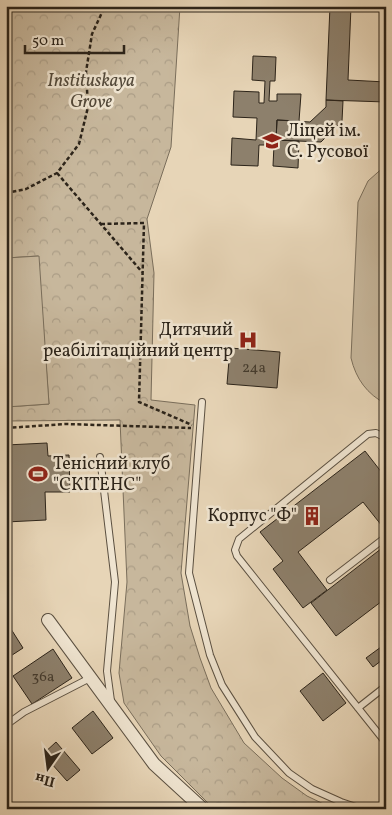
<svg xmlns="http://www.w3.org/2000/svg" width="392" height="815" font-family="Vollkorn,serif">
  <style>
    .forest { fill: url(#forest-crowns); stroke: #7a6e5b }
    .pitch { fill: #c7b79c; stroke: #7a6e5b }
    .building { fill: #8d806c; stroke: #2c241a }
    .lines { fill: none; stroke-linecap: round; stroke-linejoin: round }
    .lane-casing { stroke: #5b5041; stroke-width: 8 }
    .street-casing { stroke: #5b5041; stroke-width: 14 }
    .path { stroke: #2c241a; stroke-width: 2.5; stroke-dasharray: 4 2.5; stroke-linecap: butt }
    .lane { stroke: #efe4d0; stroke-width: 6 }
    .street { stroke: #efe4d0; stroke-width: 12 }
    .labels { text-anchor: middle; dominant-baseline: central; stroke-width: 5; stroke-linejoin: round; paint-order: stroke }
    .number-label { font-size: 15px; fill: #443b2e }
    .park-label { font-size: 18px; font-style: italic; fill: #53493a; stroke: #efe4d0 }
    .poi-label { font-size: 18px; fill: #2c241a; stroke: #efe4d0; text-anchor: start }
  </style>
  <defs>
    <pattern id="forest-crowns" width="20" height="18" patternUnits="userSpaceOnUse" patternTransform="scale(1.25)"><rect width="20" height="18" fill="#c7b79c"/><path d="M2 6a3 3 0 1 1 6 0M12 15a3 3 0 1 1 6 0" fill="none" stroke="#ab9d86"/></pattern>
  </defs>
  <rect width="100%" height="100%" fill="#e7d5b7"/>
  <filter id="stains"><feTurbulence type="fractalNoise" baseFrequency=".004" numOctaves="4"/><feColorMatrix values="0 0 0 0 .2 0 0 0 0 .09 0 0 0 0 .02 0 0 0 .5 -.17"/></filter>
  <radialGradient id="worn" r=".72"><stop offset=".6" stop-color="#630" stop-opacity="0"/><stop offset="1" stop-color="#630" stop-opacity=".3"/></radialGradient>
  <path class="forest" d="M6 6H180L171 147 147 219 154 273 151 400 195 405 181 573 190 626 200 658 211 688 244 743 282 778 307 796 334 809H214L161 756 124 703 119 673 127 582 120 420 6 421V407L49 404 38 256 6 258Z"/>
  <path class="pitch" d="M386 165V404C367 394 356 379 351 358L358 202 368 181Z
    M39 256 49 404 6 407V258Z"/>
  <path class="building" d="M330 6H351L348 80 386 82V102L326 100Z
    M253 56 276 57 275 81H270L269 101H277V94H301L299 121 277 120 276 140 299 141 298 168 273 166 274 145H259L258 166 231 165 232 138 256 140 257 118 233 117 234 91 259 92V103H264L265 81 252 80Z
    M326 100 343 101 342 121 321 142 276 140 277 120 310 122 326 107Z
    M230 348 280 352 277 388 227 384Z
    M47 443 48 456 69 455 70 492H45L46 520 6 522V445Z
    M365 451 386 478V531L363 502 298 552 327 590 303 608 273 569 283 561 260 532Z
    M386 545V598L336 636 311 603Z
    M11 629 23 648 6 659V632Z
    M381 647 386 653V657L373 667 366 658Z
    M53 649 72 678 32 704 13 676Z
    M323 673 346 703 323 721 300 691Z
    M93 711 113 738 92 754 72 728Z
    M56 742 80 770 67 781 43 754Z"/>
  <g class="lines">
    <g class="lane-casing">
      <path id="lane" d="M202 402 189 573 210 655 222 685 255 737 289 773 312 789 341 802 362 809
        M386 438 376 433 368 434 239 539 235 550 237 556 386 743
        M100 457 115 582 107 671 111 701
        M330 580 386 537
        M358 708 386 686
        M6 725 24 712 90 678
        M381 809 386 800"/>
    </g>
    <g class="street-casing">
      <path id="street" d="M48 620 154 764 203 809"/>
    </g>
    <path class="path" d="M57 173 142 272
      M6 193 26 189 57 173 79 144 88 107 86 72 92 34 105 6
      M101 224 144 223 139 402 192 425
      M6 428 66 424 191 428"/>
    <use href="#lane" class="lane"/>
    <use href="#street" class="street"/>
  </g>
  <defs>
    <g id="school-bare" transform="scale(1.5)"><path d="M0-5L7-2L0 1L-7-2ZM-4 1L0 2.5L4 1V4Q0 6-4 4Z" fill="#8f2418" stroke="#efe4d0" stroke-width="2.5" paint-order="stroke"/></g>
    <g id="hospital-bare" transform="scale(1.5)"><path d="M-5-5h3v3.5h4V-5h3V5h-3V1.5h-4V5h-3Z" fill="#8f2418" stroke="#efe4d0" stroke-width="2.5" paint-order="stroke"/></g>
    <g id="stadium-bare" transform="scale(1.5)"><path d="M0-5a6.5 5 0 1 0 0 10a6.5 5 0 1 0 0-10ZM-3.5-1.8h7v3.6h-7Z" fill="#8f2418" stroke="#efe4d0" stroke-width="2.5" paint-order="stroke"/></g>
    <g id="building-bare" transform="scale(1.5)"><path d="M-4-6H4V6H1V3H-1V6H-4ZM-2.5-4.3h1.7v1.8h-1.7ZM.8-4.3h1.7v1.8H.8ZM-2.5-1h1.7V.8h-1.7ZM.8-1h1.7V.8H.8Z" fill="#8f2418" stroke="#efe4d0" stroke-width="2.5" paint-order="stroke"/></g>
  </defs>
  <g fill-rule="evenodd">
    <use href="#school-bare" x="272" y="141"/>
    <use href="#hospital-bare" x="248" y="340"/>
    <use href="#stadium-bare" x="38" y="474"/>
    <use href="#building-bare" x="312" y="516"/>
  </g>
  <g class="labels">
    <g class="number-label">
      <text x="254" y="368">24а</text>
      <text x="43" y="677">36а</text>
    </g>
    <g class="park-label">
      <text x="91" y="81">Іnstituskaya<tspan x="91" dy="21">Grove</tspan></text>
    </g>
    <g class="poi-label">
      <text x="287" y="131">Ліцей ім.<tspan x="287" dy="21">С. Русової</tspan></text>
      <text x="233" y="330" text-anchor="end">Дитячий<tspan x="233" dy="21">реабілітаційний центр</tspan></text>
      <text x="53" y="464">Тенісний клуб<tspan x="53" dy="21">"СКІТЕНС"</tspan></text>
      <text x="297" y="516" text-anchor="end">Корпус "Ф"</text>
    </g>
  </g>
  <rect width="392" height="815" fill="none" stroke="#e7d5b7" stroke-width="25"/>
  <rect x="8" y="8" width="377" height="800" fill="none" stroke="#2c241a" stroke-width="2.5"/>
  <rect x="12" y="12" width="367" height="790" fill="none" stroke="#2c241a"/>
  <g transform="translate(48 768) rotate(194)" stroke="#efe4d0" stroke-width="4" paint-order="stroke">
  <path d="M0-4L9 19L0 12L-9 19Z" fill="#2c241a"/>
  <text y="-8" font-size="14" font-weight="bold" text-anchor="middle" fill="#2c241a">Пн</text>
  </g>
  <path d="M25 45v8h99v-8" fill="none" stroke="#2c241a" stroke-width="2.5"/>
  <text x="32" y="45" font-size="15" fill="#2c241a" stroke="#efe4d0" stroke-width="4" paint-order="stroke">50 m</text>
  <rect width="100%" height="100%" filter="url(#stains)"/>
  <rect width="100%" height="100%" fill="url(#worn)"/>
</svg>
